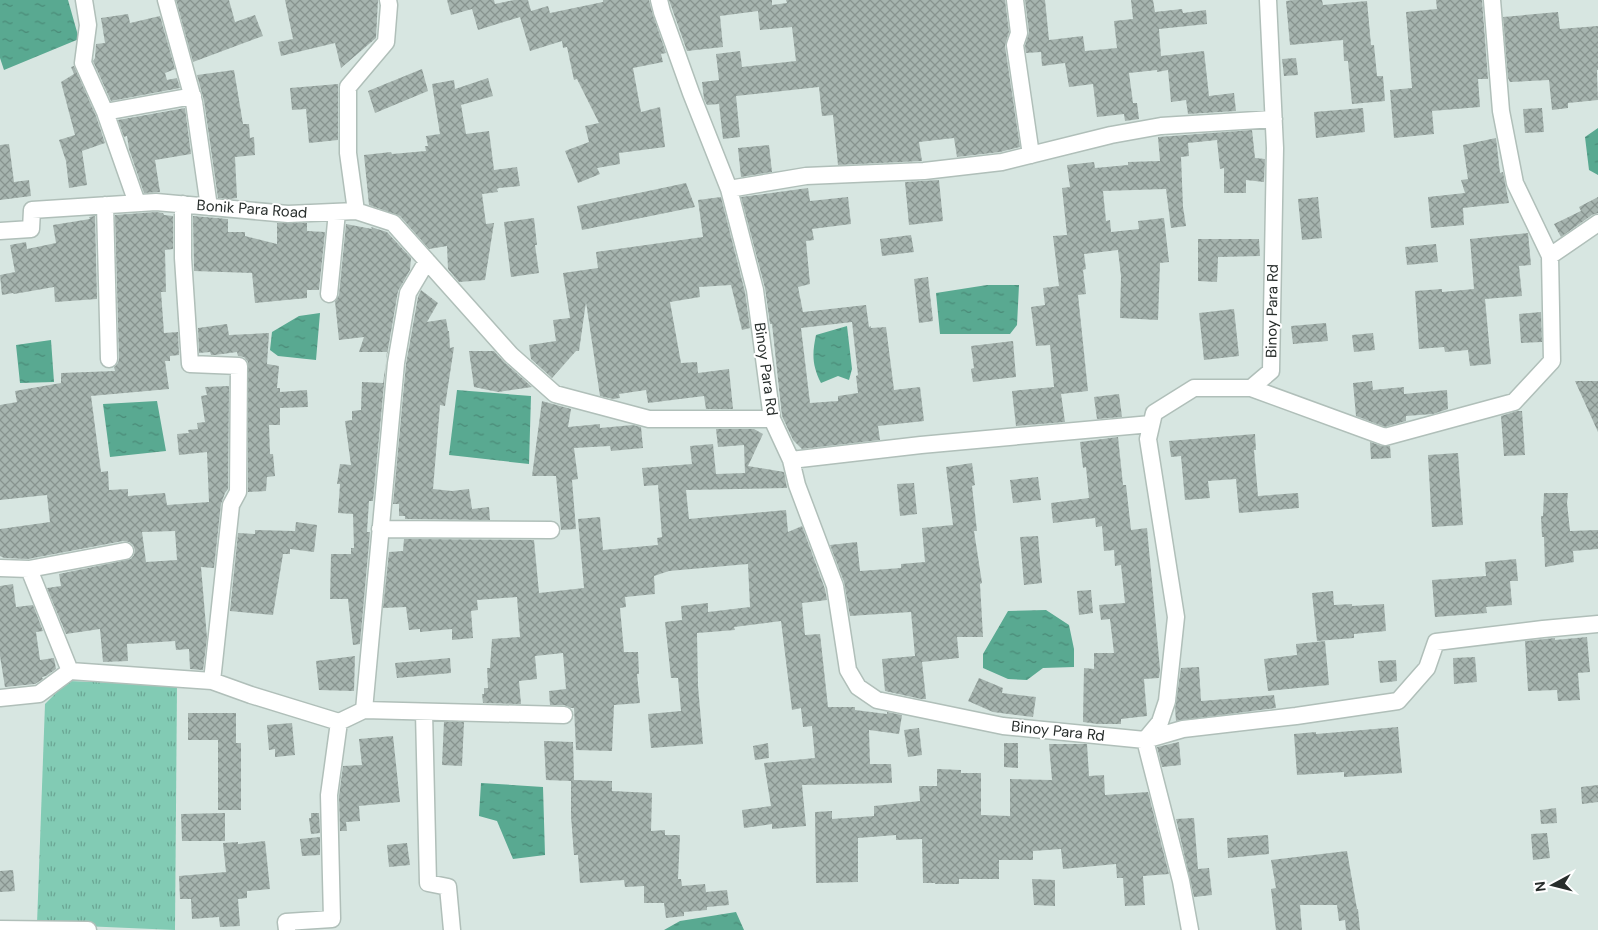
<svg xmlns="http://www.w3.org/2000/svg" width="1598" height="930" font-family="'DM Sans',sans-serif">
  <style>
    .park { fill: url(#park-tufts) }
    .water { fill: url(#water-ripples) }
    .building { fill: url(#building-cross-hatch); fill-rule: evenodd }
    .lines { fill: none; stroke-linecap: round; stroke-linejoin: round }
    .street-casing { stroke: #b0bfb9; stroke-width: 19 }
    .street { stroke: #fff; stroke-width: 16 }
    .labels { text-anchor: middle; dominant-baseline: central; stroke-width: 4; stroke-linejoin: round; paint-order: stroke }
    .street-label { font-size: 15px; fill: #272d2b; stroke: #fff }
  </style>
  <defs>
    <pattern id="park-tufts" width="24" height="20" patternUnits="userSpaceOnUse" patternTransform="scale(1.25)"><rect width="24" height="20" fill="#82cbb4"/><path d="M3 7l-1-3M5 7V3M7 7l1-3M15 17l-1-3M17 17v-4M19 17l1-3" fill="none" stroke="#6aa593"/></pattern>
    <pattern id="water-ripples" width="26" height="14" patternUnits="userSpaceOnUse" patternTransform="scale(1.25)"><rect width="26" height="14" fill="#59a991"/><path d="M2 4q2-2 4 0t4 0M15 11q2-2 4 0t4 0" fill="none" stroke="#4a8a77"/></pattern>
    <pattern id="building-cross-hatch" width="8" height="8" patternUnits="userSpaceOnUse" patternTransform="scale(1.25)"><rect width="8" height="8" fill="#a6b4af"/><path d="M0 0l8 8M0 8l8-8" fill="none" stroke="#87938f"/></pattern>
  </defs>
  <rect width="100%" height="100%" fill="#d7e6e1"/>
  <path class="park" d="M68 681 177 685 175 930 37 924 45 704Z"/>
  <path class="water" d="M0 0H68L79 39 4 70 0 58Z
    M1598 128V175L1589 170 1585 137Z
    M987 285H1019L1017 325 1010 334H940L936 293Z
    M320 313 316 360 278 356 270 350 272 332 299 316Z
    M847 326 852 369 849 380 838 376 821 383C812 365 812 354 816 335Z
    M51 340 54 382 20 383 16 345Z
    M457 390 531 396 529 464 449 455Z
    M157 401 166 451 110 457 103 404Z
    M1046 610 1069 625 1074 649V667L1043 668 1027 680 1008 679 983 668V654L1008 611Z
    M481 783 543 787 545 855 513 859 497 821 479 816Z
    M736 912 744 930H664L680 921Z"/>
  <path class="building" d="M176 0H229L235 22 255 15 263 36 193 62Z
    M285 0H378L376 38 341 68 335 43 281 56 278 42 293 39Z
    M447 0H494L495 4 514 0H528L531 11 548 6 550 13 603 2V0H649L653 15 666 53 661 54 663 62 633 68 641 112 660 107 665 147 619 153 620 164 597 168 600 174 578 183 565 151 589 142 585 126 599 123 577 79 574 80 567 47 563 48 562 41 530 51 520 17 478 30 472 9 451 15Z
    M669 0H772V5L787 3 786 0H1005L1009 32 1005 46 1020 147 1000 152 957 157 954 138 919 142 922 161 838 165 833 115 822 116 819 87 736 96 740 137 723 139 719 104 707 105 704 99 702 82 719 80 716 54 740 51 742 67 796 61 792 27 760 30 758 11 720 16 723 47 687 51Z
    M1025 0H1045L1049 40 1083 36 1085 51 1117 48 1114 21 1133 19 1131 0H1153L1155 12 1182 9 1183 13 1206 10 1207 24 1159 29 1161 56 1204 51 1209 96 1234 93 1236 111 1188 114 1186 100 1171 102 1168 70 1157 72V70L1129 73 1133 103H1137L1139 119 1125 121 1124 114 1097 117 1093 84 1069 87 1065 63 1042 66 1041 52 1026 53 1025 46 1029 32Z
    M1294 0H1322L1323 5 1367 1 1371 45H1374L1377 76H1383L1385 101 1352 104 1348 61H1344L1343 40 1290 45 1286 1Z
    M1436 0H1482L1488 79H1478L1480 107 1432 111 1434 134 1394 138 1390 90 1412 88 1406 12 1437 9Z
    M1558 12 1560 29 1598 26V70H1597L1598 100 1568 103V108L1552 110 1549 80 1510 82 1508 78 1503 17Z
    M128 14 130 23 160 16 175 69 165 73 167 80 177 78 180 88 111 101 93 61 95 58 96 44 105 43 101 18Z
    M1296 58 1298 75 1284 76 1282 59Z
    M74 66 96 116 105 143 82 151 87 185 69 188 66 161 59 140 75 135 61 82 74 74 71 67Z
    M422 69 428 91 375 113 368 91Z
    M234 70 243 124H249L250 138 254 137 255 155 235 157 237 198 229 199 218 198 204 101 197 75Z
    M488 78 493 96 461 105 466 134 489 131 494 170 517 167 520 186 499 188 497 189 498 192 482 194 486 224 494 223 485 280 459 282 448 269 447 246 429 249 400 216 369 205 364 155 391 152 392 154 426 151 425 146H428L426 136 440 134 432 84 454 80 455 89Z
    M338 84V140L309 143 306 109 292 110 290 88Z
    M185 108 191 154 155 160 160 192 144 193 129 149 127 136 124 137 118 120Z
    M1363 108 1365 132 1316 138 1314 112Z
    M1542 108 1544 132 1525 133 1523 109Z
    M1252 130 1255 158 1265 159 1264 182 1246 180V193H1224V168L1220 169 1217 140 1188 143 1189 156 1181 157 1183 207 1186 226 1171 228 1166 189 1103 191 1106 221 1110 220 1111 232 1139 229 1138 221 1164 218 1169 262 1160 263 1158 320 1120 318 1121 276 1118 250 1084 254 1086 269 1083 270 1086 294 1078 295 1088 391 1061 394 1065 422 1016 426 1012 391 1054 387 1050 345 1036 346 1031 307 1045 305 1043 288 1059 286 1053 236 1067 235 1062 188 1070 187 1067 165 1094 162 1095 168 1128 165V162L1160 161 1158 137Z
    M1496 138 1500 173 1503 172 1509 203 1463 208 1464 225 1431 228 1428 197 1465 193 1461 180 1468 179 1463 145Z
    M9 144 14 182 29 180 31 196 0 200V145Z
    M769 145 772 172 741 177 738 148Z
    M939 180 943 221 909 225 905 182Z
    M686 183 695 207 582 230 577 206Z
    M808 188 810 201 848 197 851 224 812 229 814 240 806 241 810 284 798 287 803 312 866 305 869 327 871 326V328L886 327 894 390 920 387 924 421 878 426 880 440 802 449 793 440 782 416 772 324H770L765 288 741 197ZM852 322 858 375 856 376 858 393 838 396V401L810 403 801 328Z
    M721 197 745 292 750 328 742 330 731 285 699 287 700 297 670 302 681 363 697 362 698 373 729 369 733 409H706L704 396 648 403 646 390 619 394 620 398 613 399 600 396 586 302 579 351H576L552 378 531 359 529 345 556 341 553 320 570 318 563 273 598 268 596 252 703 237 698 200Z
    M1318 197 1322 238 1302 240 1298 199Z
    M1598 197V213L1592 215 1561 237 1554 224 1581 211 1579 207Z
    M156 212 163 213 164 215 173 216V249L165 250 166 292H161L164 333 178 332 179 355 170 356V361H165L169 389 91 396 101 472 108 471 109 490 128 489V496L165 493 167 505 209 502 207 452 179 455 177 434 189 433 188 430 198 429 197 423 205 422 201 396 207 395 205 387 229 386 228 489 225 493 221 504 214 568 201 567 207 638 203 670 190 669 189 649 176 650 175 641 127 644 128 661 103 662 100 629 66 634 47 588 61 586 59 574 131 559 134 555 135 550 133 545 129 542 123 541 28 559 4 558 0 556V529L50 522 47 495 0 500V405L17 402 15 391 61 383V373L115 371 114 367 118 363 119 359 115 215ZM175 531 177 560 146 562 142 532Z
    M95 216 97 299 55 302 54 287 14 294 13 293 2 295 0 275 15 272 10 245 26 242 27 249 56 243 53 225 90 219 89 217Z
    M193 216 228 219V232H245V236L277 244V223H307V231L325 232 319 290H307V298L255 303 252 273 194 271Z
    M534 218 537 245H535L539 273 511 277 504 222Z
    M346 224 372 229 371 227 387 232 411 258 410 270 398 291 386 361 387 352H359L364 337 339 340 335 301 339 295Z
    M1528 233 1531 265 1519 266 1522 296 1485 299 1491 364 1470 366 1468 350 1445 352 1444 347 1419 349 1415 291 1442 289V292L1474 289 1470 239Z
    M911 235 914 252 882 256 880 239Z
    M1198 239H1259L1260 256 1218 257 1217 282 1198 281Z
    M1436 244 1438 262 1407 265 1405 247Z
    M928 277 933 321 919 323 914 279Z
    M421 290 438 303 427 322 446 319 448 331H449L450 348 454 347 445 406 440 405 433 489 452 491 469 489 472 509 489 507 490 520 405 519V516H399V504H393L406 364 418 297Z
    M1234 309 1239 356 1204 360 1199 313Z
    M1541 312 1542 342 1521 343 1519 314Z
    M1326 323 1328 341 1293 344 1291 326Z
    M227 324 229 335 269 333 267 364 279 366 277 388H280V392L307 390 308 407 280 408V425H269L270 454H273L275 476 267 477 266 491 248 492V362L244 357 238 356 237 352 215 355H211L210 352 199 353 198 328Z
    M1373 333 1375 350 1354 352 1352 335Z
    M1013 341 1016 377 973 382 971 369 974 368 971 346Z
    M469 351H494L504 362 532 387 498 392 474 387Z
    M386 363 373 501H369L367 532H370L360 644 353 645 348 599H330L331 554H351V548H354L353 514 338 513 340 484H337L340 464 351 465 345 421 352 420V411L361 410 362 382 383 383Z
    M1372 381 1373 390 1404 387V394L1447 390 1448 409 1433 414 1406 416V421L1385 427 1356 416 1353 383Z
    M1575 381H1598V432Z
    M1119 394 1122 417 1097 419 1094 397Z
    M542 401 571 409 568 427 600 424V428L633 425 641 427 643 448 611 451 610 446 574 448 578 479 572 480 576 529 561 530 556 476H532Z
    M1517 411H1522L1525 455 1504 456 1501 416Z
    M716 429H754L763 434 748 466 784 472 787 488 686 490 689 519 786 510 788 532 802 526 825 589 827 600 802 603 805 635 820 634 828 707H855V710L887 714V712L902 715 899 734 869 730 870 764H891L892 783 802 785 806 826 772 829V824L744 828 742 810 771 806 764 763 815 758 812 726 803 727 801 708 792 710 781 621 734 627 735 630 697 633 698 686 703 744 651 748 648 714 681 711 678 678H671L665 622 682 620 681 606 708 603V612L750 607 748 564 669 571 654 576 655 594 625 597 626 607 620 608 624 652H638L639 674H637L640 703 614 705 612 751 576 750 574 708H571L564 705H550L549 691 566 689 563 653 535 656 537 679 519 681 521 704 483 703 482 694H484V688H488L487 668H490L492 639 520 637 517 597 477 600 478 610 471 611 473 638 452 640V629L420 632V629L409 630 406 607 383 608 389 552 403 551 404 539 534 540 539 593 584 588 578 519 600 517 603 550 658 545 657 538 662 537 658 485 644 486 642 468 692 464 690 446 713 444 716 474 745 473 744 445 718 447Z
    M1255 434 1256 450H1254L1258 496 1298 493 1299 508 1239 513 1236 479 1208 481 1210 498 1185 500 1181 456 1171 457 1169 441Z
    M1118 437 1123 485H1126L1131 530 1147 528 1160 669 1159 678 1144 679 1147 716 1121 719V724H1098L1083 722 1084 668 1094 669V653H1114L1110 619 1101 620 1099 605 1125 603 1121 565 1115 566 1114 550 1104 551 1102 526 1096 527 1095 518 1053 523 1051 503 1089 498 1086 467 1083 468 1080 442Z
    M1370 442 1382 446H1390L1391 458 1371 459Z
    M1458 453 1463 525 1432 527 1428 455Z
    M972 463 975 485 972 486 977 531H974L982 583 980 584 983 637H957L959 658 922 662 926 699H921L885 691 882 659 915 656 911 612 850 616 844 582 830 545 857 542 860 571 901 568V564L925 562 922 528 953 525 946 467Z
    M1038 477 1041 500 1013 503 1010 480Z
    M914 483 917 514 900 516 897 484Z
    M1544 493H1568L1567 503 1570 531 1598 530V549L1573 551 1574 562 1545 567 1544 537H1542L1541 516H1543Z
    M296 522 317 525 314 552 290 549V554H283L273 615 230 611 238 533 255 534V530L295 531Z
    M1038 536 1042 583 1024 585 1020 537Z
    M1516 559 1518 581H1510L1512 605 1486 607 1487 613 1435 617 1432 580 1486 576 1485 562Z
    M13 584 16 607 33 605 43 631 36 632 40 660 54 658 56 669 46 676 42 677 43 679 35 684 5 687 0 656V586Z
    M1091 590 1093 613 1079 615 1077 591Z
    M1333 591 1334 605 1352 604V606L1384 604 1386 631 1354 634V638L1317 641 1312 593Z
    M1587 637 1590 672 1578 673 1580 700 1558 701 1557 690 1528 691 1525 641 1555 638V640Z
    M1325 641 1329 685 1268 691 1264 659 1297 655 1296 644Z
    M355 656 354 691 319 690 316 661Z
    M1475 657 1477 682 1454 684 1453 658Z
    M450 658 451 673 397 678 395 663Z
    M1396 660 1397 681 1380 683 1378 661Z
    M1199 667 1201 701 1274 695 1276 708 1176 721 1175 708 1181 668Z
    M979 678 1003 688 1002 693 1036 697 1033 717 993 712 968 701Z
    M188 713H236V743H241V810H218V740H188Z
    M444 722H464L462 766 442 765Z
    M292 723 295 755 275 757V749L269 750 267 725Z
    M1398 727 1402 773 1344 777V772L1297 775 1294 734 1316 732V734Z
    M919 728 922 755 908 757 904 730Z
    M393 736 400 802 359 806 360 821 346 822 347 831H340L339 796 343 766 362 765 359 739Z
    M544 741 573 742 574 780 612 781V791L652 793 651 831 665 830V835H680L678 879H681L682 886 705 884 706 892 727 890 729 905 707 907V910L684 912V916L666 918 664 903H644V886L625 887 624 880 580 883 578 855H574L571 816V781L546 780Z
    M1179 742 1181 765 1162 767 1157 747Z
    M768 743 769 758 755 760 753 746Z
    M1004 743H1018V768L1004 767Z
    M1049 744H1087L1089 776 1104 775 1105 795 1148 792 1169 874 1143 876 1145 905 1125 906 1123 878H1117L1116 864 1063 869 1061 849 1033 851V860H999V879H959V884H935V883H923L922 839 896 840V835L858 838V882L816 883 815 812 832 811V819L874 816V806L920 801 919 786H937V769L961 770V773H981V815L1010 816V779L1052 780Z
    M1598 785V802L1582 804 1581 787Z
    M1556 808 1557 823 1541 824 1540 810Z
    M225 813V841H182L181 814Z
    M311 813H319L320 833 311 834 309 818H311Z
    M1194 818 1198 869 1209 868 1212 895 1194 897 1176 819Z
    M1547 833 1550 858 1533 860 1531 834Z
    M1268 835 1269 854 1228 858 1227 838Z
    M320 837V855L302 856 300 839Z
    M265 841 270 889 247 891V898L238 899 240 926 220 927 219 917 192 919 191 899H180L179 876 226 872 223 843 238 842V844Z
    M407 843 410 865 389 867 387 845Z
    M1347 851 1357 909H1358L1360 930H1346L1345 920 1339 921 1337 905H1300L1302 930H1276L1271 889 1276 888 1271 860Z
    M13 870 15 891 0 892V871Z
    M1032 879 1055 880V906L1034 905Z"/>
  <g class="lines">
    <g class="street-casing">
      <path id="street" d="M84 0 88 25 83 63 105 112 193 96
        M166 0 194 102 209 207
        M659 0 662 12 691 93 729 189 755 290 772 419 791 460 797 485 835 586 848 670 858 687 877 700 1003 726 1145 740 1160 722 1167 701 1176 617 1148 439 1154 413 1194 388H1251L1271 371 1275 148 1268 0
        M1015 0 1019 33 1015 45 1031 155
        M1492 0 1501 111 1515 183 1550 256
        M105 112 137 203
        M729 189 806 176 924 171 1002 162 1111 135 1161 126 1274 119
        M183 204V258L190 364 239 366 238 492 231 505 212 681
        M105 205 109 359
        M356 211 393 223 511 355 555 394 649 419H772
        M0 231 31 229 32 210 156 202 288 214 356 211 348 153V87L386 42 389 5 388 0
        M329 294 337 212
        M1251 388 1385 437 1514 402 1552 361 1550 256 1598 223
        M791 460 921 445 1151 424
        M380 529 551 530
        M0 568 29 569 70 671 212 681 251 695 339 722
        M29 569 125 551
        M0 698 39 694 70 671
        M364 710 564 715
        M424 712 428 883 448 887 452 930
        M0 929 88 930
        M287 930 286 922 332 919 329 795 339 722 364 710 396 363 408 293 427 261
        M1190 930 1181 881 1145 740 1183 729 1296 716 1398 701 1427 668 1436 642 1543 629 1598 624"/>
    </g>
    <use href="#street" class="street"/>
  </g>
  <g class="labels">
    <g class="street-label">
      <text transform="translate(252 209) rotate(4)">Bonik Para Road</text>
      <text transform="translate(1272 311) rotate(-89)">Binoy Para Rd</text>
      <text transform="translate(766 369) rotate(82)">Binoy Para Rd</text>
      <text transform="translate(1058 731) rotate(6)">Binoy Para Rd</text>
    </g>
  </g>
  <g transform="translate(1553 885) rotate(263)" stroke="#ffffff" stroke-width="4" paint-order="stroke">
  <path d="M0-4L9 19L0 12L-9 19Z" fill="#272d2b"/>
  <text y="-8" font-size="14" font-weight="bold" text-anchor="middle" fill="#272d2b">N</text>
  </g>
</svg>
